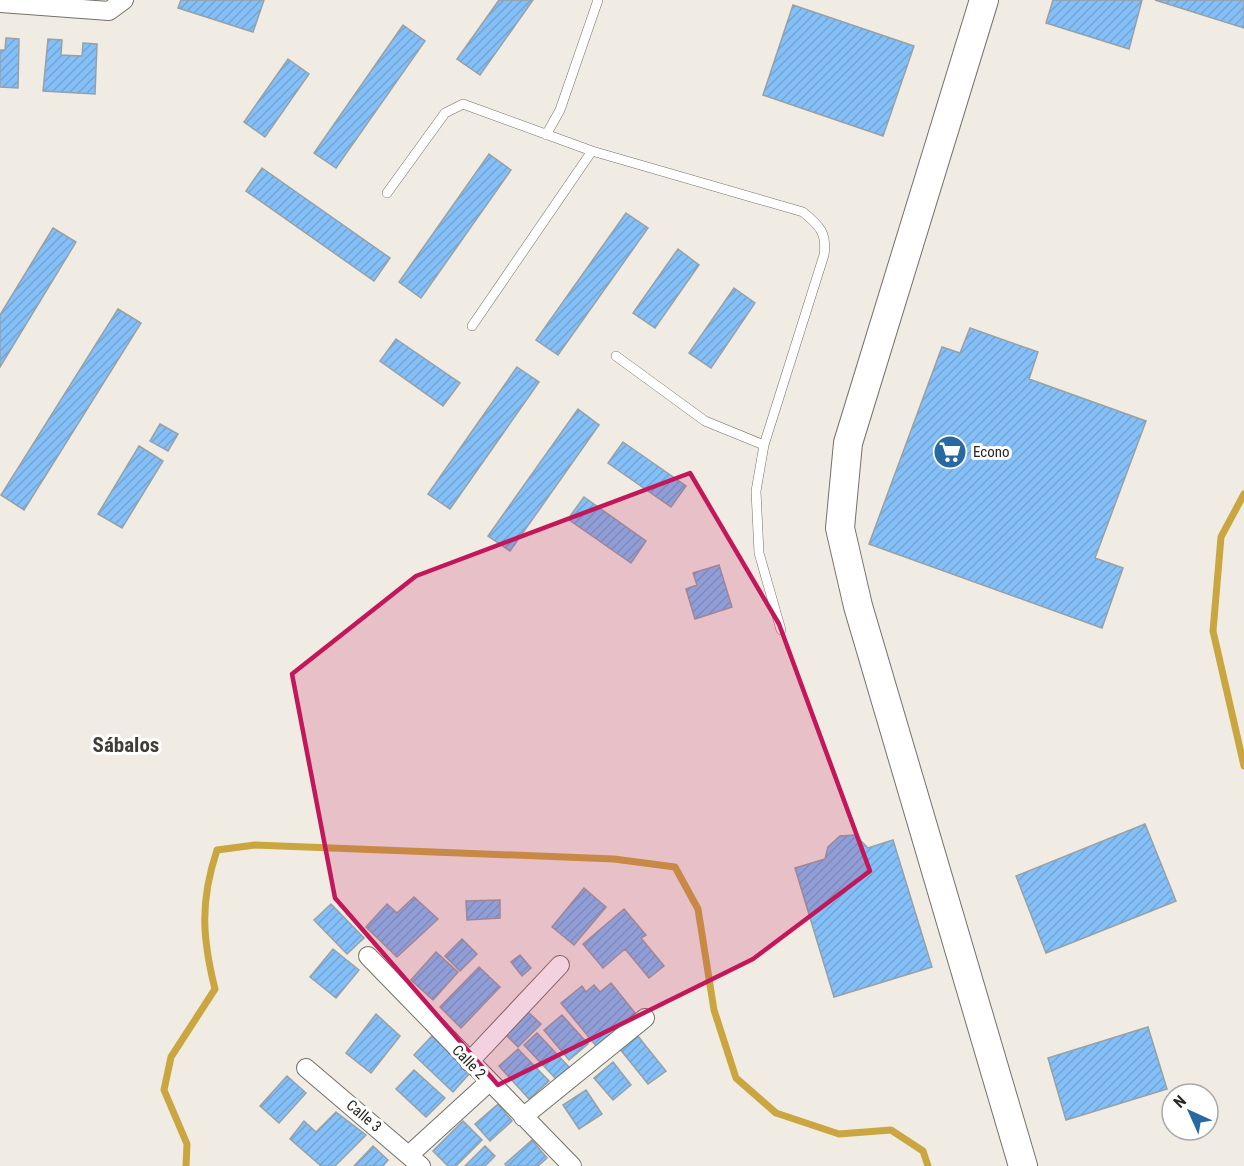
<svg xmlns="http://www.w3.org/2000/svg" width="1244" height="1166" font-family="'Roboto Condensed',sans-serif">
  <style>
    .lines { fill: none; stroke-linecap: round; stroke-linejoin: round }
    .stream { stroke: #caa641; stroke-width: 7 }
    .building { fill: url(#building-hatch); stroke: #98a0a7; stroke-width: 1.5 }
    .service-casing { stroke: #757169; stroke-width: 10 }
    .minor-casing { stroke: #757169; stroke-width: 20 }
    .primary-casing { stroke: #757169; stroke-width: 30 }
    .service { stroke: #fff; stroke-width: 9 }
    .minor { stroke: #fff; stroke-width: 18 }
    .primary { stroke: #fff; stroke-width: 28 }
    .marked { fill: #c2185b; fill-opacity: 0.2; stroke: #c2185b; stroke-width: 4.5; stroke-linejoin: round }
    .labels { text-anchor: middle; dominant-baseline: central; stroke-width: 6; stroke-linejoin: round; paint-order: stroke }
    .poi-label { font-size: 15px; fill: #282723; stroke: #fff; text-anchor: start }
    .street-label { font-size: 15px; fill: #282723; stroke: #fff }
    .district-label { font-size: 21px; font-weight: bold; fill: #413e37; stroke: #fff }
  </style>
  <defs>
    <pattern id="building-hatch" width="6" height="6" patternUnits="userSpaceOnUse" patternTransform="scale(1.5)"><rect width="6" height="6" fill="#84c0f7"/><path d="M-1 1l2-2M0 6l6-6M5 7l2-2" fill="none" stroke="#72a5d3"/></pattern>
  </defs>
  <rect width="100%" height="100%" fill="#f0ece3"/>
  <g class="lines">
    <path class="stream" d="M1244 494 1221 537 1213 631 1244 766
      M186 1166 187 1144 164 1090 171 1057 215 989C202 937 200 901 217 850L255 845 614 859 675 867 698 909 714 1010 736 1078 776 1113 839 1134 891 1130 923 1151 928 1166"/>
  </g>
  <path class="building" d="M181 0H264L253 32 178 8Z
    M499 0H533L480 75 457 59Z
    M1053 0H1142L1129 49 1046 23Z
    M1155 0H1244V28Z
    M793 5 914 46 883 136 763 95Z
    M403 25 425 41 336 168 314 153Z
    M6 38 19 39 18 88 0 87V50H5Z
    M48 39 62 40 61 55 82 56 83 43 97 44 95 94 43 91Z
    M288 59 309 74 265 137 244 122Z
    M489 154 511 170 421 298 399 282Z
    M262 168 390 258 374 281 246 191Z
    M626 213 648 228 558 355 536 340Z
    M53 228 76 242 0 367V315Z
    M678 249 699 265 655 328 633 313Z
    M734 288 755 303 711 368 689 353Z
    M118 309 141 323 24 510 1 495Z
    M970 328 1038 352 1029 379 1146 421 1095 558 1123 568 1102 628 869 544 942 347 960 353Z
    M396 339 460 383 443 406 380 361Z
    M517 367 539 382 450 509 428 494Z
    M578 409 599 425 510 551 488 536Z
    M160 424 178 434 168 451 150 441Z
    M623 442 686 486 671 507 608 463Z
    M139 446 163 461 122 528 98 514Z
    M584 497 646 541 631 563 568 519Z
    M719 565 732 607 695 619 686 589 697 585 693 573Z
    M1145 824 1176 901 1046 953 1016 876Z
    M855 835 868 848 893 840 932 967 834 997 795 868 825 859 828 847 840 836Z
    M584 888 606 907 574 945 552 927Z
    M414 897 438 919 397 957 366 927 387 904 397 913Z
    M500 900V918L467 920 466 901Z
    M331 904 364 938 347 954 314 920Z
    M624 909 646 935 641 938 664 966 649 978 625 949 603 968 583 944Z
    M462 939 477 954 460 971 445 956Z
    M333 949 359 970 336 998 310 977Z
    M436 952 458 972 433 1000 411 980Z
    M520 955 531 968 522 976 511 962Z
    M479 967 500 987 461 1028 440 1007Z
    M611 983 635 1013 596 1046 561 1003 582 986 586 992 594 985 600 992Z
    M527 1011 541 1024 518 1047 505 1034Z
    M376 1014 400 1036 371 1073 346 1053Z
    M562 1015 588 1044 569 1060 544 1030Z
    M1148 1027 1167 1089 1066 1120 1048 1058Z
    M537 1033 569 1067 556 1079 524 1045Z
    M637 1035 666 1071 648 1084 620 1049Z
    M432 1036 470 1073 453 1092 414 1055Z
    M518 1049 549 1081 529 1099 499 1066Z
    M613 1062 631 1085 613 1100 594 1078Z
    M414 1070 445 1098 426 1117 396 1089Z
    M287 1076 306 1093 279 1123 260 1106Z
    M586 1090 602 1114 579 1129 563 1105Z
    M498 1104 512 1121 490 1141 475 1124Z
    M336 1112 366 1135 335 1166H321L290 1139 304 1121 316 1132Z
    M463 1121 482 1140 456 1166H448L433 1151Z
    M532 1140 547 1158 538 1166H506L505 1164Z
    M373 1146 388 1160 383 1166H354Z
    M485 1146 495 1156 485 1166H465Z"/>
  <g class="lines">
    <g class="service-casing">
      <path id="service" d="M546 135 560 110 598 0
        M387 193 445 113 463 104 592 151 803 212C820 226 827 233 824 255L764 445 756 491 759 553 781 630
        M472 326 592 151
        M616 356 705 421 764 445"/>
    </g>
    <g class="minor-casing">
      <path id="minor" d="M0 3 109 11 124 0
        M368 956 572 1166
        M469 1062 560 965
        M306 1068 421 1166
        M523 1117 645 1018
        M409 1155 489 1082"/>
    </g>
    <g class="primary-casing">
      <path id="primary" d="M984 0 848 443 840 528 858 606 1023 1166"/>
    </g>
    <use href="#service" class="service"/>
    <use href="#minor" class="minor"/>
    <use href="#primary" class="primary"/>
  </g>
  <path class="marked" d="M690 473 779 624 870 871 753 959 498 1085 335 898 292 674 416 576Z"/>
  <defs>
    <g id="supermarket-disc" transform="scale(1.725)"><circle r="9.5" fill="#286a9f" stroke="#fff"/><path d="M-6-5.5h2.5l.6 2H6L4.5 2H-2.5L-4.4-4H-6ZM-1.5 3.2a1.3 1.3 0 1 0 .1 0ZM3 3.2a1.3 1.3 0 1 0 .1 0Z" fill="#fff"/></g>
  </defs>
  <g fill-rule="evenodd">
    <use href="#supermarket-disc" x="950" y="452"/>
  </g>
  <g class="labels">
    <g class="poi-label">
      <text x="973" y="452">Econo</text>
    </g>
    <g class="street-label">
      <text transform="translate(469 1062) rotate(46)">Calle 2</text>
      <text transform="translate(364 1116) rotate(40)">Calle 3</text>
    </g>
    <g class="district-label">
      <text x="126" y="745">Sábalos</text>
    </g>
  </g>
  <g transform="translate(1190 1112) rotate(315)"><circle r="28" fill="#ffffff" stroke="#a9a9a7" stroke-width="1.5"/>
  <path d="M0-4.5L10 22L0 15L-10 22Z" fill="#286a9f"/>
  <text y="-9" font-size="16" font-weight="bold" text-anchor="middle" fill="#282723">N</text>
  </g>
</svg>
